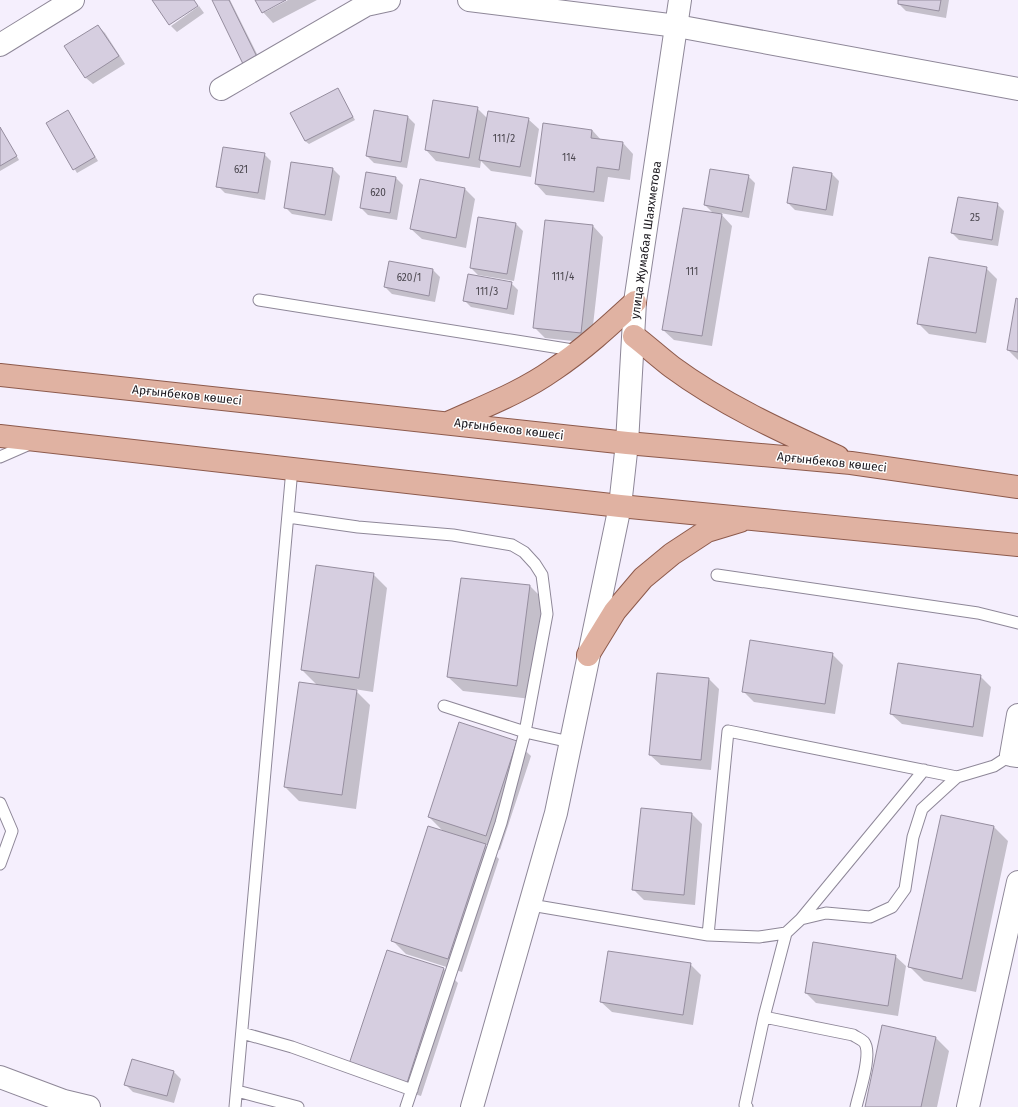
<svg xmlns="http://www.w3.org/2000/svg" width="1018" height="1107" font-family="'Fira Sans',sans-serif">
  <style>
    .shadow { fill: #0003 }
    .building { fill: #d6cee0; stroke: #968e9f }
    .lines { fill: none; stroke-linecap: round; stroke-linejoin: round }
    .service-casing { stroke: #8e8798; stroke-width: 13 }
    .minor-casing { stroke: #8e8798; stroke-width: 24 }
    .tertiary-casing { stroke: #8e8798; stroke-width: 24 }
    .primary-casing { stroke: #8d5a4c; stroke-width: 24 }
    .service { stroke: #fff; stroke-width: 11 }
    .minor { stroke: #fff; stroke-width: 22 }
    .tertiary { stroke: #fff; stroke-width: 22 }
    .primary { stroke: #e0b2a2; stroke-width: 22 }
    .labels { text-anchor: middle; dominant-baseline: central; stroke-width: 3; stroke-linejoin: round; paint-order: stroke }
    .number-label { font-size: 10px; fill: #4a464e }
    .street-label { font-size: 12px; fill: #1b181e; stroke: #fff }
  </style>
  <rect width="100%" height="100%" fill="#f5effd"/>
  <path class="shadow" d="M213 0H230L261 62Z
    M256 0H284L265 10V12L288 0H317L273 23 263 12Z
    M899 0H949L946 18 906 11 899 4Z
    M199 6 204 13 177 32 171 26Z
    M98 26 105 33 125 64 93 84 86 78Z
    M338 90 355 120 309 144 305 141Z
    M477 108 487 118 528 119 539 129 531 177 491 171 481 161 480 168 436 161 426 150Z
    M68 111 98 161 77 173 47 124Z
    M374 112 408 117 415 124 407 168 374 163 367 156Z
    M0 127 19 160 0 171Z
    M592 130 602 141 623 143 633 154 630 180 608 177 604 202 546 195 536 184Z
    M264 154 271 161 265 200 225 193 218 186Z
    M794 168 832 174 839 181 833 216 795 210 788 203Z
    M333 169 340 176 332 221 292 214 285 207Z
    M748 176 755 183 749 218 720 213 732 226 712 346 674 340 663 330 714 214 705 205Z
    M396 178 403 185 397 220 368 215 361 208Z
    M465 189 475 199 466 248 422 239 411 229Z
    M997 204 1004 211 998 246 959 240 952 233Z
    M516 224 523 231 514 281 478 275 471 268Z
    M593 226 603 237 591 343 545 338 534 327Z
    M390 263 433 270 440 277 435 302 392 294 385 287Z
    M986 268 997 279 986 343 929 334 918 323Z
    M511 283 518 290 514 315 471 307 464 300Z
    M1018 300V360L1008 350Z
    M373 574 387 588 373 692 354 689 370 705 356 809 299 801 285 787 318 686 302 670Z
    M462 579 530 586 544 600 531 699 463 691 448 677Z
    M832 654 843 665 835 714 754 702 743 691Z
    M980 676 991 687 983 737 902 724 891 714Z
    M709 679 719 689 711 770 661 765 650 755Z
    M516 742 531 756 500 850 484 844 499 859 462 972 406 954 392 940 444 832 429 817Z
    M692 814 702 824 695 905 644 900 633 889Z
    M994 827 1008 841 976 992 924 981 910 967Z
    M895 956 906 966 898 1016 816 1003 806 993Z
    M690 964 701 975 693 1025 612 1012 601 1002Z
    M444 969 458 983 421 1096 365 1078Z
    M935 1037 949 1051 937 1107H866Z
    M174 1072 181 1079 174 1103 133 1092 126 1085Z"/>
  <path class="building" d="M152 0H194L198 6 169 25Z
    M212 0H229L258 59 244 66Z
    M255 0H286L262 13Z
    M898 0H941L939 11 898 4Z
    M98 25 119 56 85 78 64 46Z
    M338 88 353 117 305 141 290 113Z
    M433 100 478 107 469 158 425 150Z
    M68 110 95 157 73 170 46 123Z
    M374 110 408 116 401 162 366 156Z
    M488 111 529 118 520 167 479 160Z
    M543 123 592 130 591 138 623 142 619 170 597 167 594 192 535 184Z
    M0 127 17 156 0 166Z
    M223 147 265 153 258 193 216 187Z
    M291 162 333 168 325 215 284 208Z
    M793 167 832 173 826 210 787 203Z
    M710 169 749 175 742 212 704 205Z
    M366 172 396 177 390 213 360 208Z
    M420 179 465 188 456 238 410 229Z
    M958 197 998 203 992 240 951 233Z
    M683 208 722 214 702 336 662 330Z
    M478 217 516 223 507 274 470 268Z
    M545 220 593 225 581 333 533 328Z
    M929 257 987 267 976 333 917 324Z
    M389 261 433 269 429 296 384 287Z
    M468 274 512 282 507 309 463 301Z
    M1016 298 1018 299V352L1007 350Z
    M316 565 374 573 359 678 301 670Z
    M461 578 530 585 517 686 447 677Z
    M750 640 833 653 825 704 742 692Z
    M898 663 981 675 973 727 890 714Z
    M657 673 709 678 701 760 649 755Z
    M299 682 357 690 342 795 284 787Z
    M459 722 517 741 486 836 428 817Z
    M641 808 692 813 684 895 632 890Z
    M941 815 994 826 962 979 908 967Z
    M428 826 486 844 448 959 391 941Z
    M813 942 896 955 888 1006 805 993Z
    M387 950 444 968 407 1083 349 1064Z
    M608 951 691 963 683 1015 600 1002Z
    M882 1025 936 1037 921 1107H865Z
    M132 1059 174 1071 167 1096 124 1085Z"/>
  <g class="lines">
    <g class="service-casing">
      <path id="service" d="M259 300 579 351
        M0 457 32 443
        M288 517 358 527 453 535 512 545 524 552 535 564 542 575 547 614 525 732 501 823 406 1107
        M717 575 978 613 1018 623
        M444 706 525 732 570 742
        M0 803 12 831 0 864
        M531 905 708 935 728 731 957 777 994 766 1011 755
        M801 919 924 770
        M708 935 759 937 786 933
        M764 1017 853 1035C856 1037 861 1039 864 1042 873 1053 859 1093 856 1107
        M242 1033 292 1047 412 1090
        M237 1091 298 1107
        M235 1107 292 469
        M747 1107 745 1105 764 1017 786 933 801 919 826 913 870 917 892 907 905 889 913 837 922 809 957 777"/>
    </g>
    <g class="minor-casing">
      <path id="minor" d="M469 0 677 26 1018 89
        M0 45 73 0
        M221 89 366 5 389 0
        M1018 715 1011 755 1018 756
        M0 1077 64 1101 89 1107
        M968 1107 1018 882"/>
    </g>
    <g class="tertiary-casing">
      <path id="tertiary" d="M472 1107 556 813 620 506 627 443 635 302 680 0"/>
    </g>
    <g class="primary-casing">
      <path id="primary" d="M634 336C647 346 659 357 672 367 722 404 781 431 838 457
        M0 375 627 443 851 463 1018 487
        M450 422C485 406 522 392 553 370 583 350 609 326 635 302
        M0 436 620 506 1018 545
        M588 655 615 611 643 578 672 554 707 531 740 521"/>
    </g>
    <use href="#service" class="service"/>
    <use href="#minor" class="minor"/>
    <use href="#tertiary" class="tertiary"/>
    <use href="#primary" class="primary"/>
  </g>
  <g class="labels">
    <g class="number-label">
      <text x="504" y="139">111/2</text>
      <text x="569" y="158">114</text>
      <text x="241" y="170">621</text>
      <text x="378" y="193">620</text>
      <text x="975" y="218">25</text>
      <text x="692" y="272">111</text>
      <text x="563" y="277">111/4</text>
      <text x="409" y="278">620/1</text>
      <text x="487" y="292">111/3</text>
    </g>
    <g class="street-label">
      <text transform="translate(646 240) rotate(-82)">улица Жумабая Шаяхметова</text>
      <text transform="translate(187 395) rotate(6)">Арғынбеков көшесі</text>
      <text transform="translate(509 429) rotate(7)">Арғынбеков көшесі</text>
      <text transform="translate(832 462) rotate(6)">Арғынбеков көшесі</text>
    </g>
  </g>
</svg>
